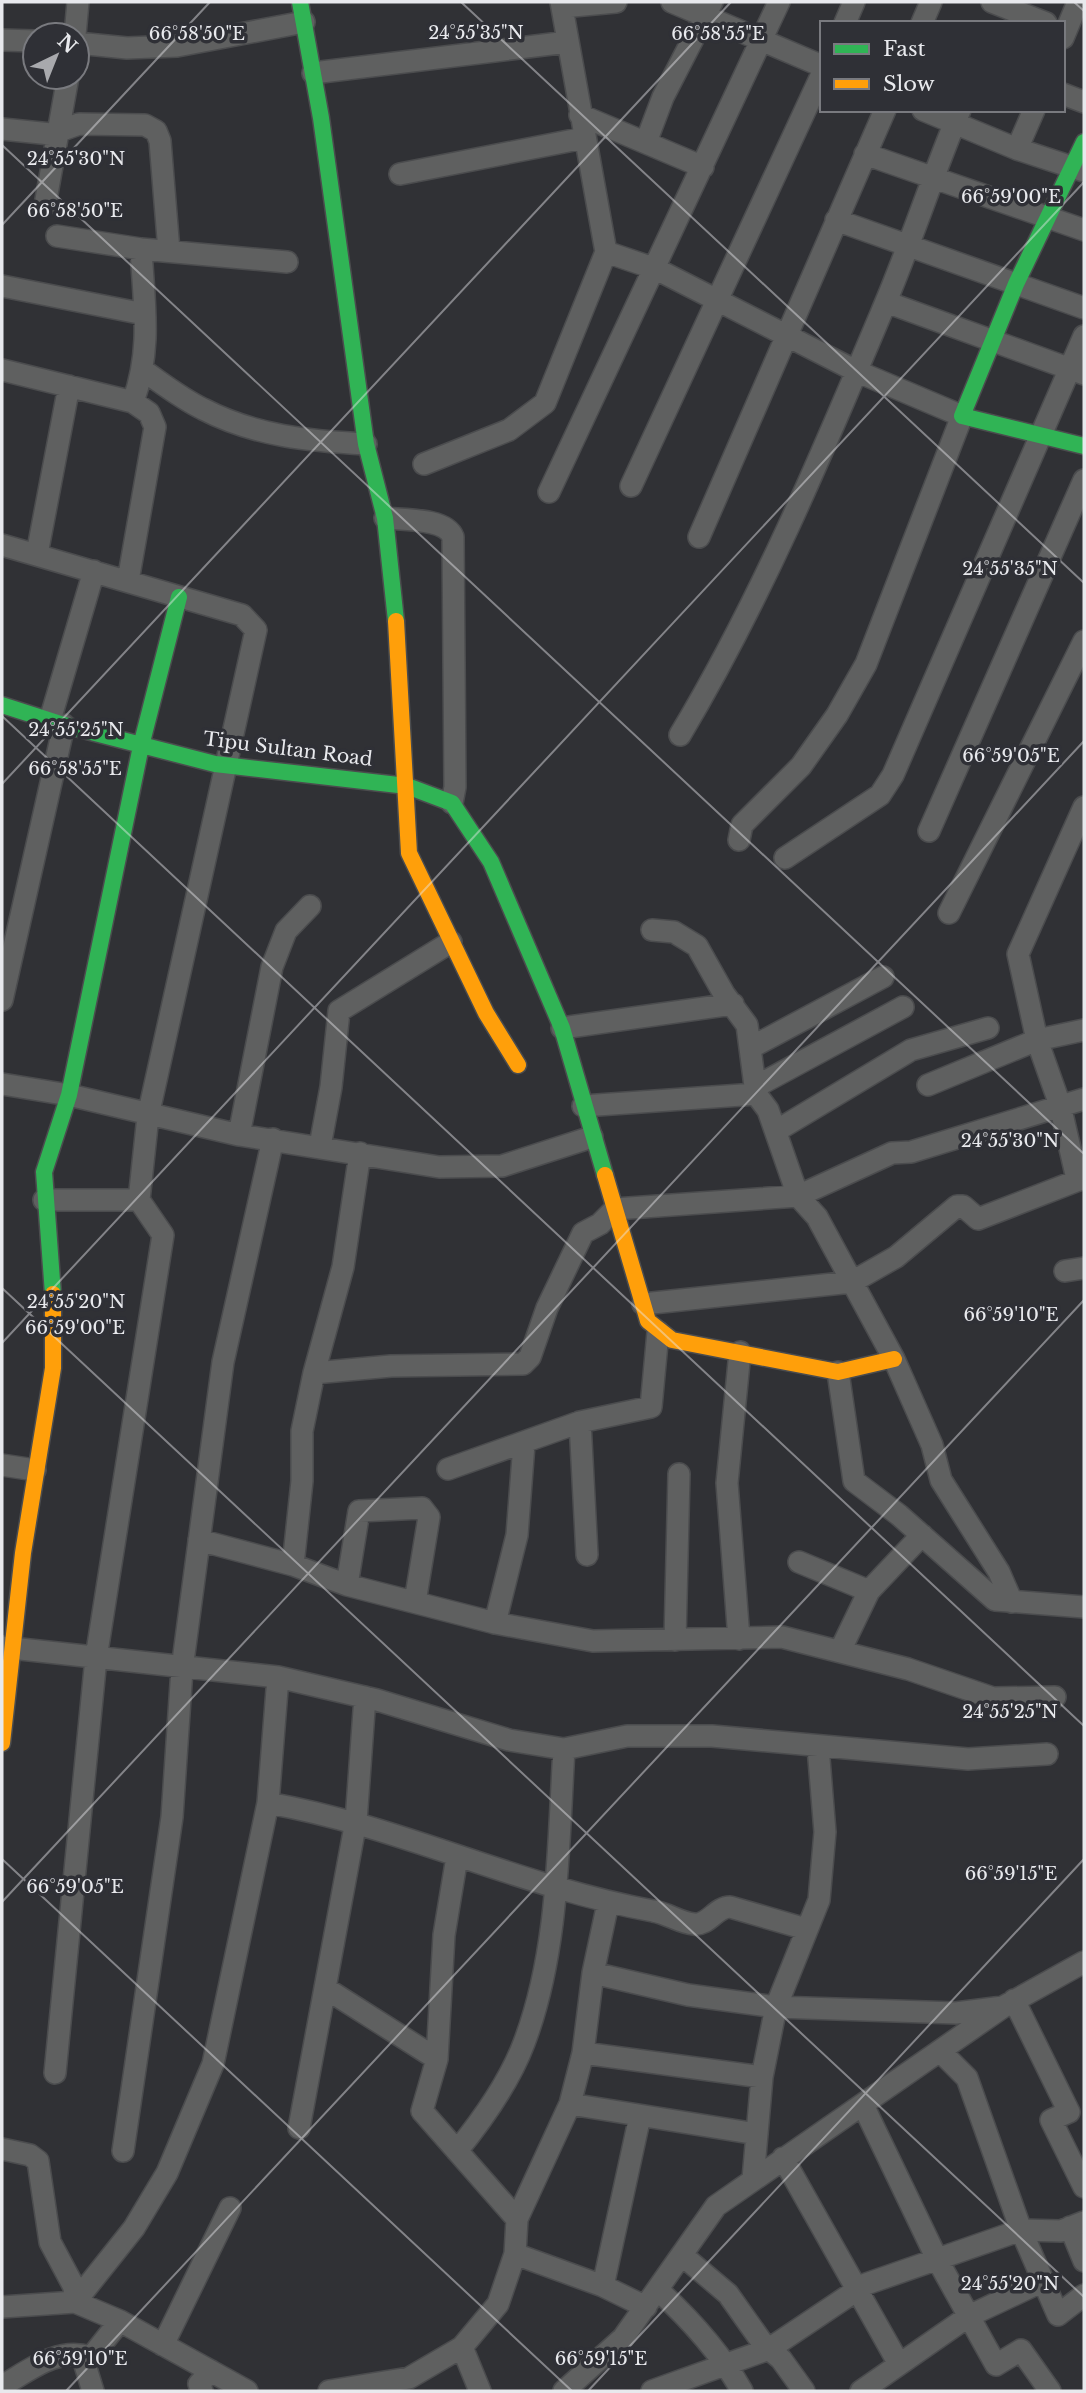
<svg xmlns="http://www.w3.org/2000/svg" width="1086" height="2393" font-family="'Libre Baskerville',serif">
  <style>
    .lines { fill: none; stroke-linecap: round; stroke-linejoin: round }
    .street-casing { stroke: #4b4c4e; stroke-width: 24 }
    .fast-casing { stroke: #4b4c4e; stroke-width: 19 }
    .slow-casing { stroke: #4b4c4e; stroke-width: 19 }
    .street { stroke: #5f6060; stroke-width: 21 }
    .fast { stroke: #30b455; stroke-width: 16 }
    .slow { stroke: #ff9f0a; stroke-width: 16 }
    .ticks { fill: none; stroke: #e8e9ed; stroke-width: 2; stroke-opacity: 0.45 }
    .labels { text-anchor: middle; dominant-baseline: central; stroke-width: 7; stroke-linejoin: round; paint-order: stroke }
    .street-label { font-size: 19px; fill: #e8e9ed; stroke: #2f3036 }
    .ticks-label { font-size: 18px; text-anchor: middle; fill: #e8e9ed; stroke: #2f3036; stroke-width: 7; stroke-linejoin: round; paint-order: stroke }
  </style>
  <rect width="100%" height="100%" fill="#303135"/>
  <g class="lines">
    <g class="street-casing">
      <path id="street" d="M561 2 606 252 656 269 856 371 962 416 866 664 837 715 801 766 742 825 739 840
        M672 2 822 66
        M992 2 1046 23
        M562 7 616 2
        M845 23 854 2
        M922 23 931 2
        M75 35 78 2
        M1063 38 1078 2
        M2 40 35 41
        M77 43 127 48 177 46 304 22
        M313 73 568 42
        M1063 94 1084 102
        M923 110 1017 149 1084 171
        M580 115 703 167
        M2 129 51 134 79 124 145 125 156 131 160 141 169 251
        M646 142 663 97 712 2
        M1017 149 1034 110
        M865 154 1084 230
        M400 174 584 138
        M45 205 68 77
        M836 220 1084 308
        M57 236 141 249 287 262
        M2 286 144 314
        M886 302 1084 374
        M2 370 133 402 149 413 155 427 128 581
        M144 371C163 384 182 399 203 409 255 436 309 441 366 444
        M133 402C152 348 144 305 141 249
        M424 464 509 430 545 403 606 252
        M631 486 822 74
        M549 492 779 2
        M385 518C403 520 446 518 453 537L455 787 452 803
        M699 537 885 110
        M2 545 242 615 256 630 148 1116 139 1200H44
        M37 554 69 386
        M50 720 94 571
        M680 735C761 600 824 449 885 304 912 240 933 174 960 110
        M929 831 1084 480
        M785 858 880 795 893 775 1084 336
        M949 913 1084 641
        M652 930 674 932 697 946 724 994 747 1025 756 1094 768 1110 798 1196 817 1217 894 1359 932 1445 941 1480 999 1572 1012 1602
        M2 1000 64 725
        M562 1028 733 1004
        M750 1048 883 977
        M2 1084 69 1095 239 1135 439 1167 502 1166 592 1137
        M928 1085 1037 1040 1084 1030
        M755 1087 903 1007
        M583 1106 756 1094
        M776 1131 911 1050 988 1028
        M239 1135 272 967 286 931 310 906
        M320 1146 331 1087 339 1011 451 942
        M1077 1179 1060 1105 1037 1040 1018 954 1084 807
        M1065 1271 1084 1268
        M643 1304 852 1282 896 1257 957 1206H963L978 1219 1084 1178
        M838 1372 854 1481 899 1515 995 1600 1084 1607
        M314 1373 391 1366 523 1364 530 1357 547 1308 583 1233 600 1224 615 1209 798 1196 892 1153 911 1152 1084 1099
        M580 1422 587 1555
        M2 1465 35 1470
        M448 1469 580 1422 651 1407 658 1332
        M199 1540 293 1565 347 1585 495 1623 593 1641 782 1637 908 1669 993 1698 1055 1697
        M799 1562 869 1591
        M293 1565 302 1481V1431L314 1373 343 1267 360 1153
        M347 1585 359 1511 422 1508 429 1517 415 1602
        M495 1623 517 1535 524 1444
        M739 1639 727 1483 740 1352
        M675 1640 679 1474
        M2 1647 278 1677 377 1700 509 1740 564 1749 627 1736H712L968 1759 1047 1754
        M840 1651 869 1591 922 1535
        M268 1803C400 1826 521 1887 653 1911 667 1913 680 1923 694 1924 708 1926 716 1907 730 1907L806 1929
        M457 1857 444 1935 437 2059 422 2111 517 2219
        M593 1973 608 1903
        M325 1988 437 2059
        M1014 2000 1069 2112 1051 2120 1084 2187
        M940 2051 967 2078 1021 2230 1058 2315 1084 2295
        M583 2053 762 2077
        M55 2073 96 1658 163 1235 139 1200
        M570 2104 757 2134
        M863 2105 937 2259 996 2365 1021 2350 1050 2391
        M299 2128 356 1821 365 1697
        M2 2149 30 2155 38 2161 50 2242 74 2287 75 2302
        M123 2151 172 1817 182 1669 223 1362 273 1139
        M457 2151C483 2119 509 2083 524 2043 559 1951 558 1846 564 1749
        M783 2158 899 2364
        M753 2179 762 2077 776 2007 819 1900 825 1832 818 1747
        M1070 2227 1084 2261
        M515 2254 603 2286 646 2307
        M683 2256 728 2294 764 2345 781 2359 804 2391
        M603 2286 640 2116
        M658 2290C691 2320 720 2352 742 2391
        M75 2302 134 2228 167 2173 213 2064 268 1803 278 1677
        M2 2307 75 2302 120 2321 247 2391
        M163 2345 230 2208
        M462 2347 480 2391
        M2 2386C30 2370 57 2347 90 2357
        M93 2391 85 2365 120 2321
        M202 2391 199 2384 211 2371
        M329 2391 409 2378 462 2347 498 2304 515 2254 517 2219 570 2104 583 2053 593 1973 688 1995 776 2007 956 2013 1003 2007
        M564 2391 623 2338 716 2206 1003 2007 1084 1962
        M652 2391 769 2349 866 2284 1021 2230 1061 2231 1084 2222
        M861 2391 969 2316 1043 2281"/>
    </g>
    <g class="fast-casing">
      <path id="fast" d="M300 2 321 118 366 444 385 518 396 621
        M1084 142 1016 284 962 416 1084 446
        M2 705 64 725 215 764 407 786 452 803 491 862 562 1028 605 1175
        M53 1294 44 1172 69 1095 141 746 179 597"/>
    </g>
    <g class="slow-casing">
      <path id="slow" d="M396 621 409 853 486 1013 518 1065
        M605 1175 648 1321 672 1340 838 1372 894 1359
        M2 1743 23 1553 53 1368V1294"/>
    </g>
    <use href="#street" class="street"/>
    <use href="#fast" class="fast"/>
    <use href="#slow" class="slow"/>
  </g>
  <path class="ticks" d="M461 2 1084 583M1074 2 1084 11M2 145 1084 1154M2 225 210 2M2 716 1084 1726M2 784 731 2M2 1288 1084 2297M2 1343 1084 182M2 1859 572 2391M2 1902 1084 741M66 2391 1084 1300M588 2391 1084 1859"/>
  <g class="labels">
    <g class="street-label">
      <text transform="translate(288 749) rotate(7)">Tipu Sultan Road</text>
    </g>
  </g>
  <g class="ticks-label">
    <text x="476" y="39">24°55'35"N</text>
    <text x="197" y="40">66°58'50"E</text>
    <text x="718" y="40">66°58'55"E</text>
    <text x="76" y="165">24°55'30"N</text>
    <text x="1011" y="203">66°59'00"E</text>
    <text x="75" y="217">66°58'50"E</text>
    <text x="1010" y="575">24°55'35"N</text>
    <text x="76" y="736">24°55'25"N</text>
    <text x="1011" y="762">66°59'05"E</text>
    <text x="75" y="775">66°58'55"E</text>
    <text x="1010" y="1147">24°55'30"N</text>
    <text x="76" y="1308">24°55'20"N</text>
    <text x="1011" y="1321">66°59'10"E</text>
    <text x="75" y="1334">66°59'00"E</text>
    <text x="1010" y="1718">24°55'25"N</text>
    <text x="1011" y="1880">66°59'15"E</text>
    <text x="75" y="1893">66°59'05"E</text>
    <text x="1010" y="2290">24°55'20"N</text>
    <text x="80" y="2365">66°59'10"E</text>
    <text x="601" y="2365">66°59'15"E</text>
  </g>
  <rect width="1086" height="2393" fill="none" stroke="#e8e9ed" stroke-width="7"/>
  <rect x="820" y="21" width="245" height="91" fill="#2f3036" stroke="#797a7f" stroke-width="2"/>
  <rect x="834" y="44" width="35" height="10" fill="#30b455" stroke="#797a7f" stroke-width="2"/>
  <text x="883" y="56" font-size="21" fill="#e8e9ed">Fast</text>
  <rect x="834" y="79" width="35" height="10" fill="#ff9f0a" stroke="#797a7f" stroke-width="2"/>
  <text x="883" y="91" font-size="21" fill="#e8e9ed">Slow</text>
  <g transform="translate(56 56) rotate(43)"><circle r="33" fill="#2f3036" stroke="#797a7f" stroke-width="2"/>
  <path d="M0-5L12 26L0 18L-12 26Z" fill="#a8a9ad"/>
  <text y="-10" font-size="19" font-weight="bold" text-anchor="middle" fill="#e8e9ed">N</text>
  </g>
</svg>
